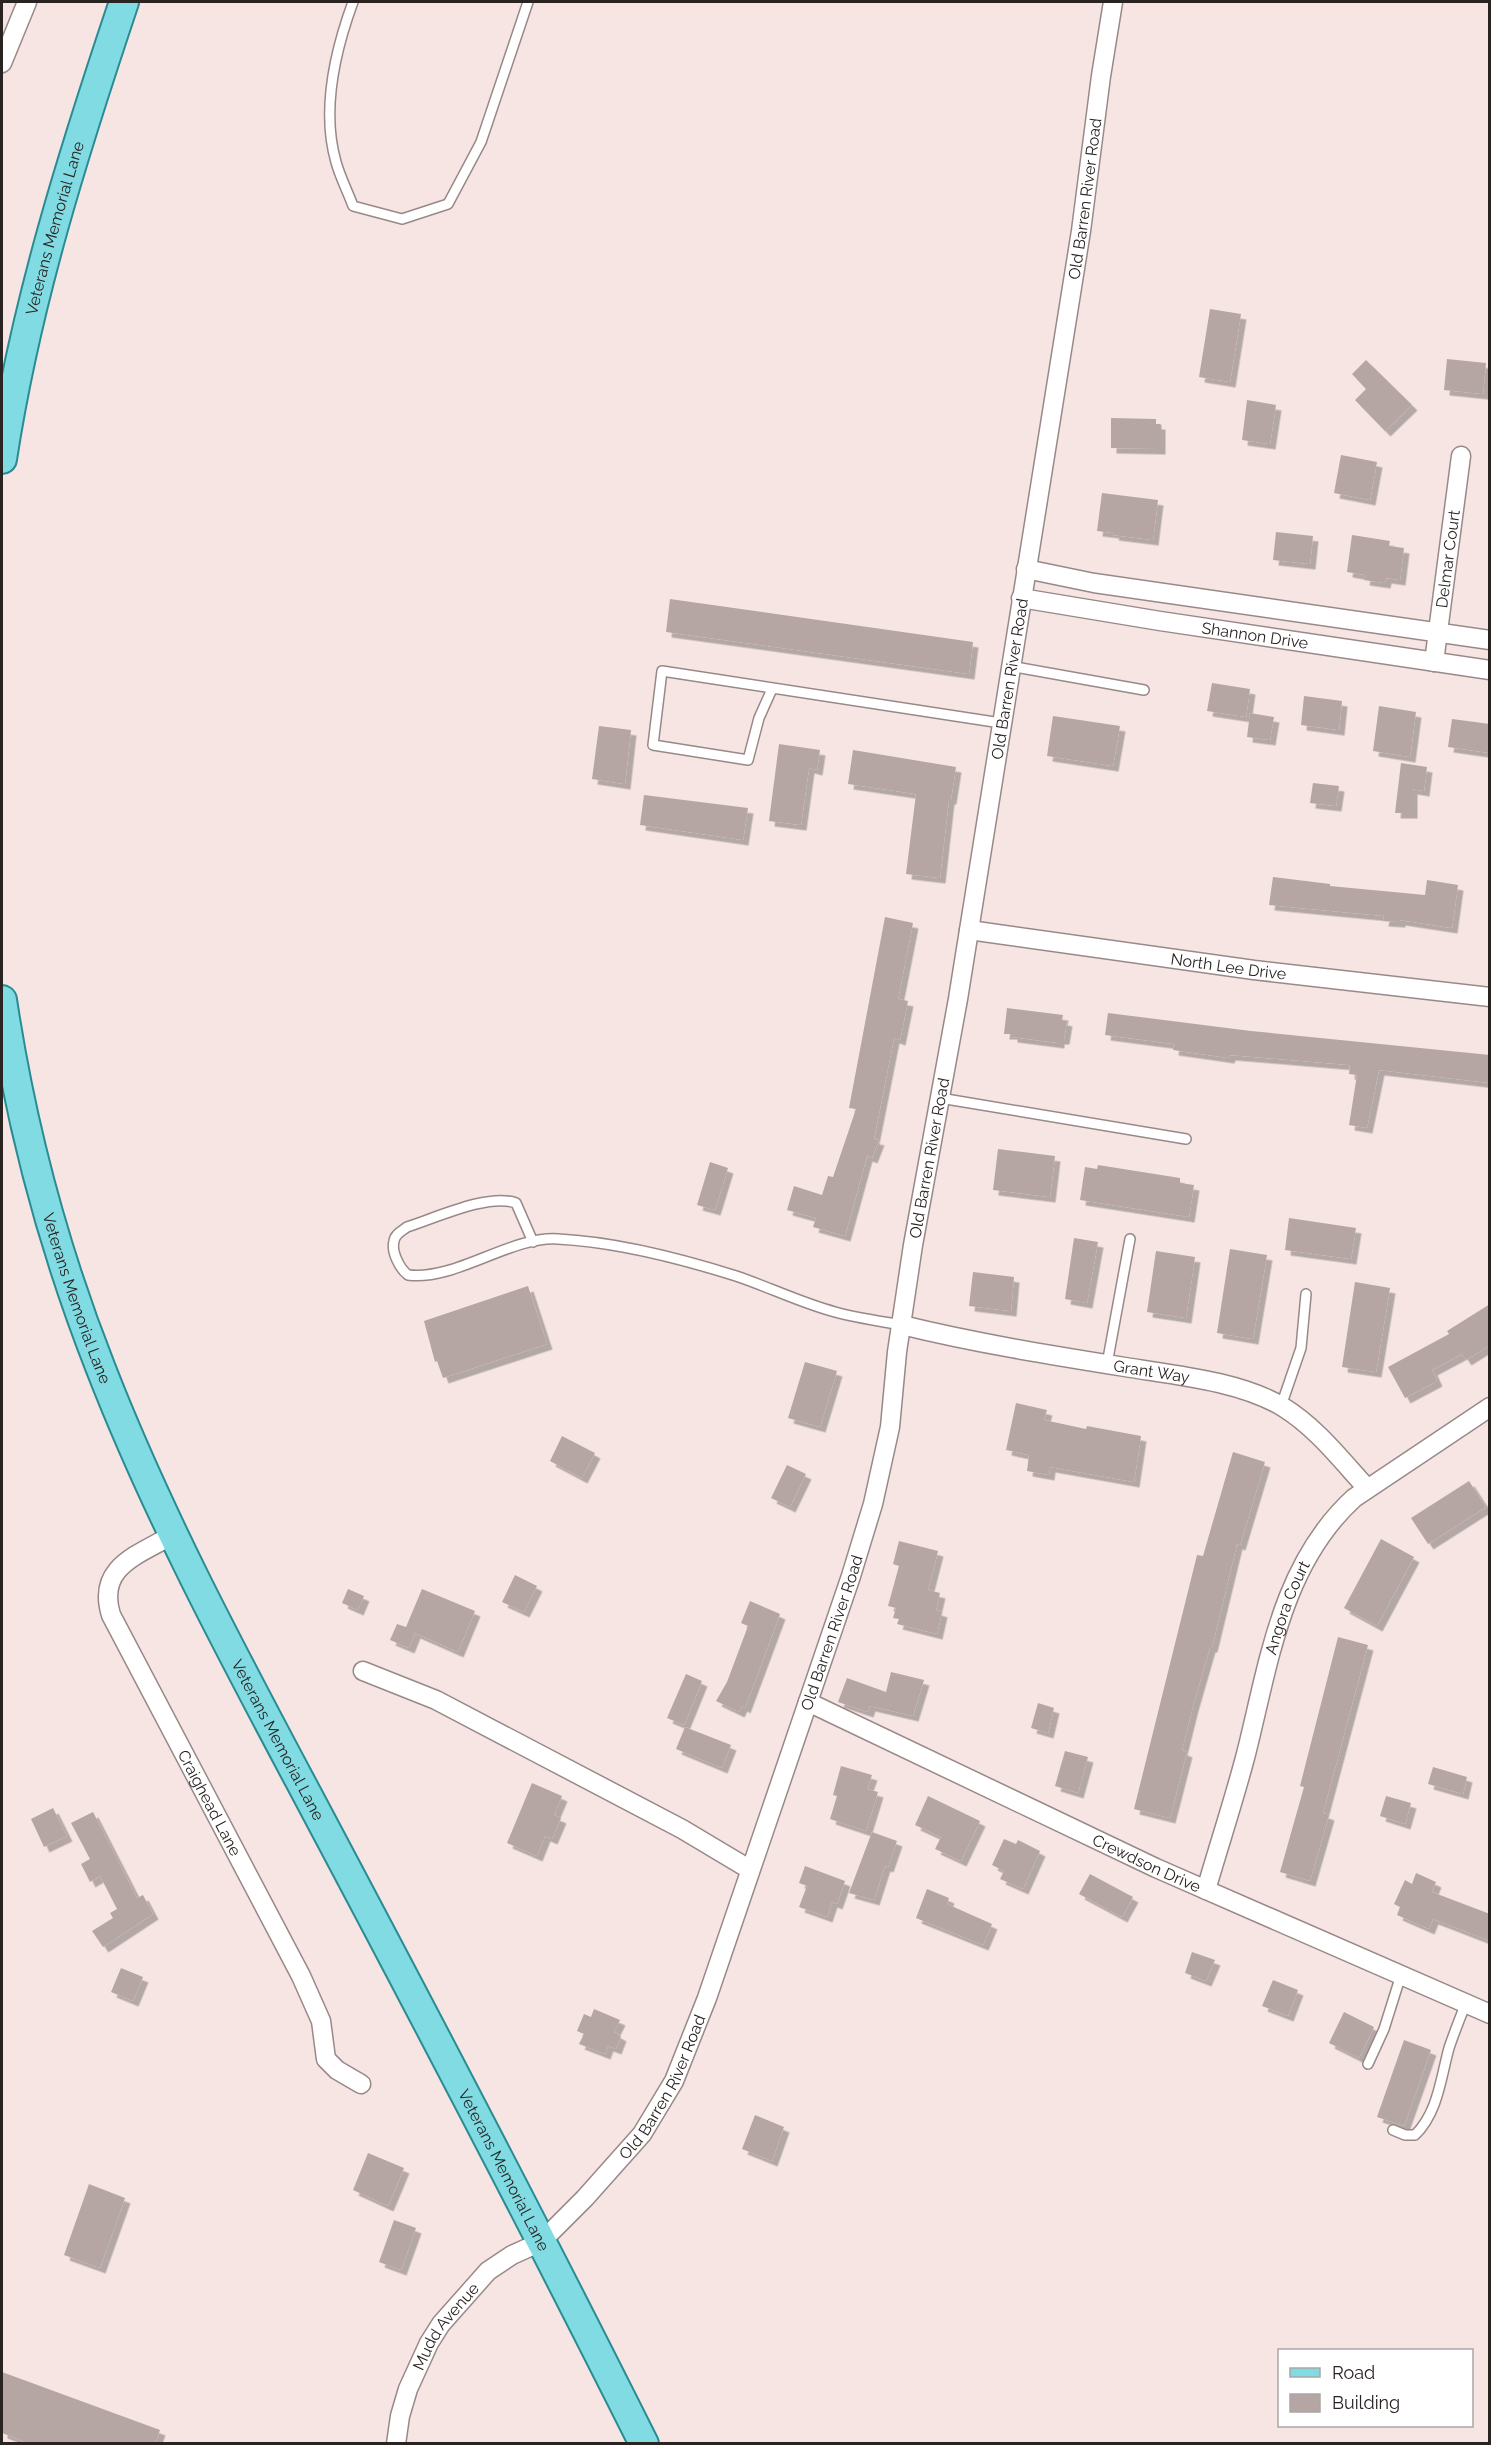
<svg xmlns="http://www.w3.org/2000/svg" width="1491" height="2445" font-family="Raleway,sans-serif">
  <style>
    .building { fill: #b5a6a4; filter: url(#shadow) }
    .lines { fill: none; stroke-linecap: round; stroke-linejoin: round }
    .lane-casing { stroke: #988988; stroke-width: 12 }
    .street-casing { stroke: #988988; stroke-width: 21 }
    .primary-casing { stroke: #2a8b92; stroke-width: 32 }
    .lane { stroke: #fff; stroke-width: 9 }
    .street { stroke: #fff; stroke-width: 18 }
    .primary { stroke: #80dbe2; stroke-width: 28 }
    .labels { text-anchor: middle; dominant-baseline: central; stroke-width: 5; stroke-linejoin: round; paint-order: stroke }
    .street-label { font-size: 16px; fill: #292322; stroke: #fff }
  </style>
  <defs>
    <filter id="shadow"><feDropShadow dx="5.5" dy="5.5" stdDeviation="0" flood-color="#0004"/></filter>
  </defs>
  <rect width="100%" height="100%" fill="#f6e5e3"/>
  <path class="building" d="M1210 309 1241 314 1230 382 1199 377Z
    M1447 359 1486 363 1483 394 1444 390Z
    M1366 360 1412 405 1385 431 1355 400 1366 389 1352 374Z
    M1247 400 1276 405 1270 444 1242 440Z
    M1111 418 1156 419V424H1160V449L1111 448Z
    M1341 455 1377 462 1370 500 1334 493Z
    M1102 493 1158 500 1153 540 1113 535 1114 533 1097 531Z
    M1276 532 1313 536 1310 564 1273 560Z
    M1352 535 1390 541 1389 546 1404 548 1400 580 1386 578 1385 583 1364 580 1365 575 1347 572Z
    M670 599 973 642 969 674 666 632Z
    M1212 683 1250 689 1246 717 1207 711Z
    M1304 696 1342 701 1339 730 1301 725Z
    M1379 706 1416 712 1410 757 1373 751Z
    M1250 713 1274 717 1270 740 1247 737Z
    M1053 716 1120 726 1113 766 1047 756Z
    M1452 719 1490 724V753L1448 747Z
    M599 726 631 730 625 784 592 779Z
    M779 744 820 750 817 770 809 768 801 825 769 821Z
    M853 750 956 767 951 799H949L940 878 906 874 916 794 848 784Z
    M1401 763 1427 767 1424 791 1412 789V813H1395Z
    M1313 783 1339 786 1336 806 1310 803Z
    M644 795 748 808 743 840 640 825Z
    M1273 877 1330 884V886L1425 895 1427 880 1458 885 1452 928 1400 920V922L1383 921 1384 916 1269 905Z
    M885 917 913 923 898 999 908 1001 900 1040 894 1038 874 1139 879 1140 872 1158 867 1156 845 1236 813 1227 816 1218 787 1210 794 1186 822 1195 828 1176 833 1177 856 1109 849 1108Z
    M1007 1008 1063 1015 1062 1020 1067 1021 1064 1039H1059V1043L1012 1037V1034H1004Z
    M1108 1013 1251 1031 1490 1055V1083L1379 1070 1367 1128 1349 1125 1357 1075 1349 1074 1350 1065 1230 1055 1229 1058 1173 1050 1174 1044 1105 1035Z
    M998 1149 1055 1156 1050 1197 993 1190Z
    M710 1162 728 1168 715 1210 697 1205Z
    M1098 1165 1180 1178V1183L1194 1185 1189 1217 1080 1200 1085 1167 1097 1169Z
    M1289 1218 1356 1228 1351 1259 1285 1250Z
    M1074 1238 1098 1242 1087 1303 1065 1299Z
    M1230 1249 1267 1255 1253 1339 1217 1333Z
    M1156 1251 1195 1257 1186 1318 1147 1312Z
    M973 1272 1014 1277 1011 1311 969 1306Z
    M1355 1282 1390 1288 1376 1372 1342 1367Z
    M528 1286 547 1344 443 1378 437 1361 435 1362 424 1321Z
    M1490 1304V1345L1466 1360 1462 1354 1432 1370 1437 1381 1405 1398 1388 1367 1449 1334 1447 1331Z
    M805 1362 837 1371 820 1427 788 1418Z
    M1016 1403 1047 1410 1044 1420 1086 1429 1087 1426 1141 1436 1134 1482 1050 1467 1049 1475 1027 1471 1029 1455 1006 1450Z
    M562 1436 595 1453 582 1478 550 1461Z
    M1233 1452 1265 1462 1240 1545 1237 1544 1212 1647H1210L1193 1706 1182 1750 1187 1752 1170 1818 1134 1809 1197 1555 1203 1556Z
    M787 1465 806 1474 790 1507 771 1498Z
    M1469 1481 1486 1507 1428 1544 1411 1518Z
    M1381 1539 1414 1557 1377 1626 1344 1608Z
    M899 1541 938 1551 928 1590 940 1593 936 1610 942 1612 937 1634 897 1624 899 1619 893 1618 896 1608 888 1606 899 1566 893 1564Z
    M515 1575 537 1586 524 1612 502 1602Z
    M348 1589 364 1596 358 1610 342 1603Z
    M422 1589 475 1611 458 1652 415 1633 409 1648 390 1640 397 1624 406 1627Z
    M750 1601 780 1614 745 1708 742 1706 739 1712 716 1701 727 1682 748 1626 741 1623Z
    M1338 1637 1368 1645 1323 1813 1329 1815 1310 1881 1280 1872 1304 1787 1300 1786Z
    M891 1672 924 1680 913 1716 870 1706 868 1712 838 1702 847 1678 886 1692Z
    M686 1674 702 1681 684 1725 667 1718Z
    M1038 1703 1054 1708 1048 1733 1031 1728Z
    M685 1727 731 1745 722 1768 676 1749Z
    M1065 1751 1088 1757 1078 1793 1055 1786Z
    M841 1766 872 1775 867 1789 878 1792 866 1831 830 1819 837 1796 833 1795Z
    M1433 1767 1467 1777 1463 1794 1428 1784Z
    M532 1783 562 1796 554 1815 561 1818 552 1839 545 1836 537 1856 507 1843Z
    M928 1796 980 1821 961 1861 935 1849 941 1837 915 1825Z
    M1386 1796 1411 1803 1405 1824 1380 1816Z
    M53 1808 67 1836 44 1847 31 1819Z
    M93 1812 137 1898 143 1895 153 1914 103 1947 92 1931 113 1918 110 1913 117 1909 100 1876 90 1882 81 1864 90 1859 71 1823Z
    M872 1832 897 1841 888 1867 885 1866 874 1900 849 1893Z
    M1004 1839 1016 1844 1018 1840 1040 1851 1023 1889 1000 1879 1004 1871 992 1865Z
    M805 1866 845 1881 837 1904 832 1902 827 1917 799 1907 807 1886 799 1883Z
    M1416 1873 1436 1882 1432 1892 1490 1914V1941L1433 1919 1429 1929 1397 1915 1400 1907 1394 1904 1405 1880 1412 1884Z
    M1090 1874 1133 1897 1122 1917 1079 1894Z
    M927 1889 949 1898 947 1904 992 1924 983 1945 916 1918Z
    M1192 1952 1215 1960 1206 1981 1185 1973Z
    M121 1968 143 1977 133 2001 111 1992Z
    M1273 1980 1298 1990 1288 2016 1262 2006Z
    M594 2009 620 2020 614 2032 621 2036 616 2049 608 2046 605 2054 579 2044 584 2034 577 2031 584 2014 591 2017Z
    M1344 2012 1374 2027 1359 2058 1329 2043Z
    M1404 2040 1431 2050 1404 2126 1377 2117Z
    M755 2115 784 2127 772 2161 742 2149Z
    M368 2153 404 2168 388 2206 353 2190Z
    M89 2184 125 2198 100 2268 64 2255Z
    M394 2220 416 2228 401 2270 379 2262Z
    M2 2372 160 2430 155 2444H31L2 2433Z"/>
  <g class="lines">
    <g class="lane-casing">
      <path id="lane" d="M353 2C335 51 321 110 336 162 340 177 348 192 353 206L402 219 448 204 481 142 528 2
        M1010 666 1144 690
        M772 689 759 718 748 760 653 745 662 671 1001 723
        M940 1098 1186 1139
        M533 1242 516 1203C488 1193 436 1218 407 1227 402 1231 395 1234 394 1241 391 1252 400 1269 408 1275 456 1281 510 1236 558 1239 618 1242 679 1258 736 1276 769 1287 801 1303 835 1312 857 1318 879 1321 902 1325
        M1107 1364 1130 1239
        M1281 1406 1301 1348 1306 1294
        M1368 2064 1384 2029 1401 1975
        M1393 2130 1405 2135H1415C1438 2113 1441 2077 1449 2048 1454 2033 1460 2018 1466 2003"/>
    </g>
    <g class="street-casing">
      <g id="street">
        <path d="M2 63 27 2"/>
        <path d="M1026 569 1094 583 1490 640"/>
        <path id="s1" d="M1021 598 1160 621 1490 670"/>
        <path id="s2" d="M1434 662 1461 456"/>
        <path id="s3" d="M969 930 1254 970 1490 997"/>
        <path id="s4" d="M902 1325C975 1343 1050 1355 1125 1367 1174 1375 1240 1381 1283 1407 1317 1428 1341 1460 1367 1488"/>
        <path id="s5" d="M174 1534C139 1555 96 1566 111 1615L301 1976 321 2021 326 2059 337 2070 361 2084"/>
        <path d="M363 1671 436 1700 682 1829 749 1869"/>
        <path id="s6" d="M808 1702 1156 1868 1490 2014"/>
        <path id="s7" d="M1206 1890C1219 1845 1234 1800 1246 1754 1269 1663 1281 1565 1354 1498L1490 1407"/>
        <path id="s8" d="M396 2444 400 2416 408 2389 429 2343 441 2324 488 2271 512 2255 541 2242 585 2198 642 2134 674 2081 707 1998 851 1576 873 1504 890 1427 897 1352 913 1245 958 999 1081 231 1101 76 1113 2"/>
      </g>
    </g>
    <g class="primary-casing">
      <g id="primary">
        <path id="s9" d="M2 459C26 302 74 151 124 2"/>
        <path id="s10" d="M2 1000C21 1126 54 1250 101 1369 161 1523 240 1668 317 1813 428 2022 538 2232 644 2444"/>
      </g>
    </g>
    <use href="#lane" class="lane"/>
    <use href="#street" class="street"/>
    <use href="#primary" class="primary"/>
  </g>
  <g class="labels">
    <g class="street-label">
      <text stroke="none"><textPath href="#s8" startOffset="2404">Old Barren River Road</textPath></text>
      <text stroke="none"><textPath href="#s9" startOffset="237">Veterans Memorial Lane</textPath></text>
      <text stroke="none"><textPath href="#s2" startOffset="104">Delmar Court</textPath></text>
      <text stroke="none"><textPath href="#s1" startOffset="237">Shannon Drive</textPath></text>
      <text stroke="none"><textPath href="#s8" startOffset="1918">Old Barren River Road</textPath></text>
      <text stroke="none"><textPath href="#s3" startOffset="262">North Lee Drive</textPath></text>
      <text stroke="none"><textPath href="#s8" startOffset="1432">Old Barren River Road</textPath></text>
      <text stroke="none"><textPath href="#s10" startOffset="308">Veterans Memorial Lane</textPath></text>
      <text stroke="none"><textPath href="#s4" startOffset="254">Grant Way</textPath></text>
      <text stroke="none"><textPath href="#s7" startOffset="294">Angora Court</textPath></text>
      <text stroke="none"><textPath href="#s8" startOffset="946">Old Barren River Road</textPath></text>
      <text stroke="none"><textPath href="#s10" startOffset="794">Veterans Memorial Lane</textPath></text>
      <text stroke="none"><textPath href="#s5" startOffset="327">Craighead Lane</textPath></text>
      <text stroke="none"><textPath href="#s6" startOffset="375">Crewdson Drive</textPath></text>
      <text stroke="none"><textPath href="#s8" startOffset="460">Old Barren River Road</textPath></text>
      <text stroke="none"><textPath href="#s10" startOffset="1280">Veterans Memorial Lane</textPath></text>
      <text stroke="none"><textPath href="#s8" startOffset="130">Mudd Avenue</textPath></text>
    </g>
  </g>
  <rect width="1491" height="2445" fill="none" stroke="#292322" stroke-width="6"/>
  <rect x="1278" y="2349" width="195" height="78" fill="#ffffff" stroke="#a9a7a7" stroke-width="1.5"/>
  <rect x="1290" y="2368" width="30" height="9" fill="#80dbe2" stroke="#a9a7a7" stroke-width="1.5"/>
  <text x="1332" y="2379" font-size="18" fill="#292322">Road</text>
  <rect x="1290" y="2394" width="30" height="18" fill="#b5a6a4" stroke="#a9a7a7" stroke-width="1.5"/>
  <text x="1332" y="2409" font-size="18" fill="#292322">Building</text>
</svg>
